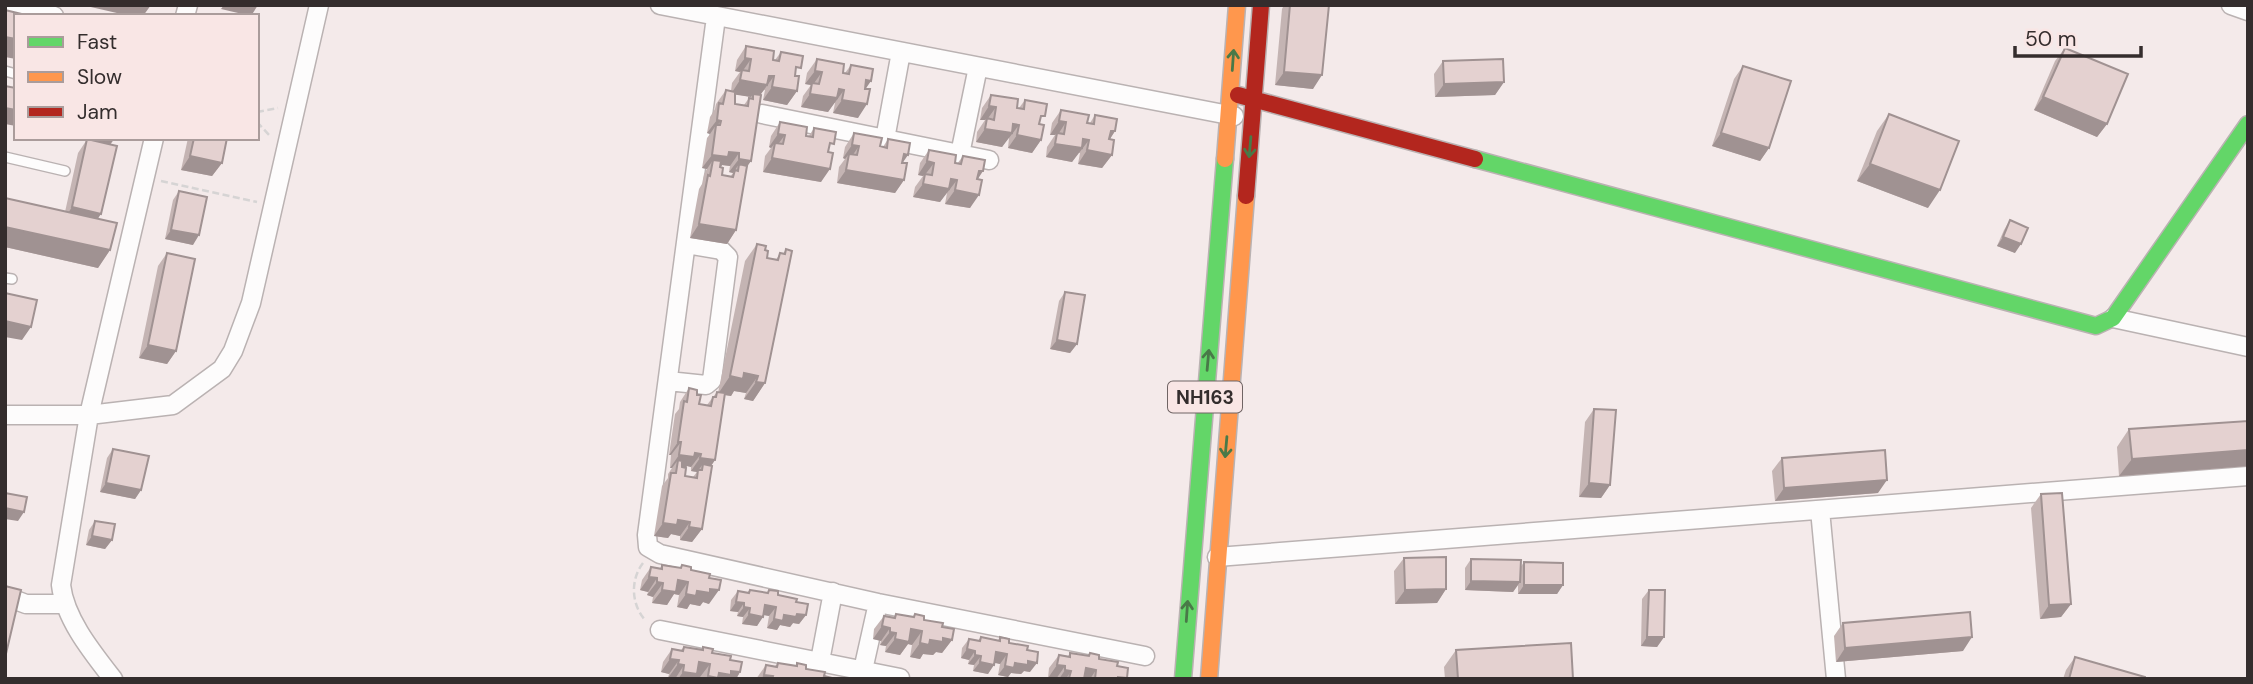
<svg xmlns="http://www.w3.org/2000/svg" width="2253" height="684" font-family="'DM Sans',sans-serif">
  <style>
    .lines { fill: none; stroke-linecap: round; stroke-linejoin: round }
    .lane-casing { stroke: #bab2b2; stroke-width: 12 }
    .street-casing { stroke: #bab2b2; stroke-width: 21 }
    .fast-casing { stroke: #bab2b2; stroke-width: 19 }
    .slow-casing { stroke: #bab2b2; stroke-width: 19 }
    .jam-casing { stroke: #bab2b2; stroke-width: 19 }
    .path { stroke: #d6d4d4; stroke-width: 2.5; stroke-dasharray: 7 3.5; stroke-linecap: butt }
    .lane { stroke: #fdfcfc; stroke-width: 9 }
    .street { stroke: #fdfcfc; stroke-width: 18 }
    .fast { stroke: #63d668; stroke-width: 16 }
    .slow { stroke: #ff974d; stroke-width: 16 }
    .jam { stroke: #b3261e; stroke-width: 16 }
    .wall { fill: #c4b4b3; fill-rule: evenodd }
    .shaded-wall { fill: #a09292 }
    .building { fill: #e4d1d0; stroke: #a09292; stroke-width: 2 }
    .oneway { stroke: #497948 }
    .labels { text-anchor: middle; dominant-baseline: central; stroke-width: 5; stroke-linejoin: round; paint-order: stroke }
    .shield { fill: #f9e6e5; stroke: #6f6464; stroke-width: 2 }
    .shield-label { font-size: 19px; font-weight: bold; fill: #342d2d }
  </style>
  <rect width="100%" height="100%" fill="#f4eaea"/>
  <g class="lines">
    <g class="lane-casing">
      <path id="lane" d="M5 71 16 74
        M5 157 65 171
        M5 278 12 279"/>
    </g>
    <g class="street-casing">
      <path id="street" d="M14 5 54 16
        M660 5 1234 116
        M2231 5 2248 11
        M185 16 188 5
        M716 17 647 535 648 547 660 554 878 603 1145 656
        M762 114 989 160
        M885 139 901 52
        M960 154 978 67
        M2113 318 2248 347
        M668 381 706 385 712 380 728 257 721 250 686 244
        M5 415H89L173 405 222 369 233 351 251 303 319 5
        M1820 510 1836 679
        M1217 557 2248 476
        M5 596 26 604H63
        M660 630 900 678
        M820 661 833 592
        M863 670 878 603
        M113 679C92 652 65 619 61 585L89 415 154 138"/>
    </g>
    <g class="fast-casing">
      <path id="fast" d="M1475 159 2096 326 2113 318 2248 124
        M1183 679 1225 159"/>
    </g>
    <g class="slow-casing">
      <path id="slow" d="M1225 159 1237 5
        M1209 679 1246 196"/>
    </g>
    <g class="jam-casing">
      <path id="jam" d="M1238 95 1475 159
        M1246 196 1261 5"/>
    </g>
    <path class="path" d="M257 112 278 108
      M257 122 271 137
      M161 181 257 202
      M643 563C630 580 631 605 646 621"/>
    <use href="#lane" class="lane"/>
    <use href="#street" class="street"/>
    <use href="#fast" class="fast"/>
    <use href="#slow" class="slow"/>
    <use href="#jam" class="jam"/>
  </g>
  <path class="wall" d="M1284 5H1329L1313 89 1275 85 1282 9Z
    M746 46 775 60 781 52 795 76 797 91 787 105 763 100 765 90H764L760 95 736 230 727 244 690 238 699 189 702 184 704 174 707 169 702 168 707 138 710 134 707 133 710 117 715 109 716 104 726 90 731 91 732 83 740 72 735 71 737 60ZM735 94 751 97 749 98 744 105 735 104ZM722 165 730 166 729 172 733 173 730 177 722 175 721 167Z
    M2065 48 2107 124 2097 137 2034 110 2055 61Z
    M817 59 845 73 851 65 865 89 858 118 833 113 835 103H834L828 112 801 107 803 96 811 85 805 84 807 73Z
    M1443 61 1504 82 1495 95 1435 97 1434 74Z
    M1743 66 1769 148 1760 161 1712 146 1734 79Z
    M991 95 1019 108 1025 100 1040 124 1041 140 1032 153 1008 148 1009 138H1008L1002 147 976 142 977 132 985 120H980L982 108Z
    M1061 110 1090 123 1095 115 1115 131 1110 139 1112 155 1102 168 1078 164 1080 153H1078L1072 162 1046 157 1047 147 1055 135H1050L1052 123Z
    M1889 114 1928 208 1857 181 1877 131Z
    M780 122 806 136H809L814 128 829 152 821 182 763 172 765 156 771 148 769 147 771 136Z
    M854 133 880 146 883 147 888 139 903 163 904 180 895 193 837 183 839 167 845 159 843 158 845 147Z
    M72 138H115L110 144 98 219 110 250 98 268 5 247V198L65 212 78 153 86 141Z
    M188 138H227L222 163 212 176 181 170Z
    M929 150 957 164 963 156 978 179 970 208 945 204 947 193H946L940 202 913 197 915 187 923 176 918 175 920 163Z
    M179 191 193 245 165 239 173 200Z
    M2010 220 2015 253 1997 246 2004 230Z
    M757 244 765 250 767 258 776 260 780 253 783 254 786 249 765 383 753 401 744 399 746 393 734 391 731 396 725 395 715 460 711 466 702 529 692 542 680 540V536L671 534 668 538 654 536 662 486 668 478V474L672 468H670L671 455H669L675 414 679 409 680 402 689 388 697 395 699 404 707 405 713 397 717 392 718 393 745 261ZM687 466 691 467V471L697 472 693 477 685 476Z
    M167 253 176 351 167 364 139 358 158 266Z
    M1065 292 1077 344 1070 353 1050 349 1059 301Z
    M1594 409 1610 485 1601 498 1579 497 1585 422Z
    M2248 421V466L2119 476 2117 447 2129 429Z
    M113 449 141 490 135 499 100 492 107 458Z
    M1782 458 1878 493 1775 501 1772 471Z
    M2041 494 2071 604 2061 617 2040 619 2031 508Z
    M95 521 112 540 105 549 86 545 89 530Z
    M1404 558 1446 589 1437 603 1395 604 1394 571Z
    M1471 559 1520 568 1524 562 1563 585 1557 594H1518V585L1513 592 1465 590V568Z
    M662 565 680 568 682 565 691 570 709 604 703 602 700 606 690 604 687 609 677 607 679 595 674 594 667 605 652 603 653 597 647 595 648 592 640 590 642 580 651 567 660 568Z
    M750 590 767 593 769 590 778 595 796 602 806 615 799 624 793 623 790 627 780 625 777 630 767 628 769 616 763 615 757 626 742 624 743 617 737 616 738 612 730 611 731 600 738 591 747 593Z
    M1649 590 1664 637 1657 647 1641 646 1642 599Z
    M896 614 913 617 915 614 924 620 942 627 952 640 942 653 936 652 933 655 923 654 920 659 910 657 912 645 908 644 900 655 885 652 886 646 880 645 881 641 873 639 874 629 884 616 893 618Z
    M1843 623 1963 651 1836 662 1834 636Z
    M981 637 998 640 1000 637 1009 643 1027 650 1030 672 1024 671 1021 674 1011 673 1008 677 998 675 1000 664 994 662 988 674 973 671 974 665 968 664 969 660 961 658 962 648 969 639 978 641Z
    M684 647 701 650 703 647 712 653 730 660 740 672 736 679H700V677H696L694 679 668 678 669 674 661 672 663 662 672 649 681 650Z
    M1456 650 1573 679H1445L1444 667Z
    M1070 653 1088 656 1090 653 1099 659 1117 666 1128 668 1126 679 1048 678 1049 668 1059 655 1068 656Z
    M2075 657 2145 679H2063L2066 670Z
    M778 663 795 666 797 663 806 669 836 679H756L766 665 775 666Z"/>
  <path class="shaded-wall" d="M82 5H151L143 16H130Z
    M224 5H258L251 16 221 9Z
    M5 37 16 39V59L5 57Z
    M745 58 751 59 742 72V70L740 72 735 71Z
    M815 71 822 72 812 86V83L811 85 805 84Z
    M1284 72 1322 75 1313 89 1275 85Z
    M769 76H774L758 98 753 94 751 97 731 94 740 80Z
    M866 80 871 81 862 94Z
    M1504 82 1495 95 1435 97 1444 84Z
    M772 87 797 91 787 105 763 100Z
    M839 89 844 90 828 112 801 107 810 94Z
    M2043 97 2107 124 2097 137 2034 110Z
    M842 100 867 104 858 118 833 113Z
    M989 106 996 107 986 121 987 118 985 120H980Z
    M5 108 16 110V126L5 124Z
    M717 120 721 121 715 128 716 125 710 134 707 133Z
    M1059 121 1066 122 1057 136V133L1055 135H1050Z
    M1013 124 1019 125 1002 147 976 142 985 129Z
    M1111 131H1115L1106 145Z
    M1721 133 1769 148 1760 161 1712 146Z
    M778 134 785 135 775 148V143L771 148 769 147Z
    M1017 135 1041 140 1032 153 1008 148Z
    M72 138H115L109 146 87 139 86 141Z
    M1083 139 1089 140 1072 162 1046 157 1055 144Z
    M852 145 859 146 850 159 849 154 845 159 843 158Z
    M1087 150 1112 155 1102 168 1078 164Z
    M729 152 739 153 730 166 722 165 718 171 713 160 707 169 702 168 712 155Z
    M904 154 908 155 899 168Z
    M190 156 222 163 212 176 181 170Z
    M772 158 830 169 821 182 763 172Z
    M739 159 751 161 742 174 738 171 739 164 733 173 729 172Z
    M927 161 934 163 924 176 925 174 923 176 918 175Z
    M1870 164 1940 190 1928 208 1857 181Z
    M846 170 904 180 895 193 837 183Z
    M979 171H983L974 185Z
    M951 179 957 180 940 202 913 197 923 184Z
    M955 190 979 195 970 208 945 204Z
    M72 207 101 214 92 227 63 221Z
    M699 224 736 230 727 244 690 238Z
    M5 227 110 250 98 268 5 247Z
    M171 230 199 235 193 245 165 239Z
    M2003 237 2021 244 2015 253 1997 246Z
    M5 321 31 327 22 340 5 337Z
    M1057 340 1077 344 1070 353 1050 349Z
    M148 345 176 351 167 364 139 358Z
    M744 373 758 376 746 393 734 391 731 396 718 394 730 376Z
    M756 382 765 383 753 401 744 399Z
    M678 442H681L671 455H669Z
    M2248 450V466L2119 476 2132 459Z
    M695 453 701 454 691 467 687 466 684 470 678 460 672 468H670L679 455Z
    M700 458 715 460 706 473 703 464 697 472 691 471Z
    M1887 480 1878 493 1775 501 1784 488Z
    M106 483 141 490 135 499 100 492Z
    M1589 483 1610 485 1601 498 1579 497Z
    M5 508 24 512 18 521 5 519Z
    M678 520 690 522 680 536 671 534 668 538 654 536 663 523Z
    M689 527 702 529 692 542 680 540Z
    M92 536 112 540 105 549 86 545Z
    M649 577 657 578 648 592 640 590Z
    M678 580 688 582 679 595 674 594 667 605 652 603 662 590Z
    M1471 581 1520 582 1513 592 1465 590Z
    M657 582 663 583 653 597 647 595Z
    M1524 585H1563L1557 594H1518Z
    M710 589 719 590 709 604 703 602 700 606 690 604 687 609 677 607 686 594Z
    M1446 589 1437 603 1395 604 1405 590Z
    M736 602 744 603 738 612 730 611Z
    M2071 604 2061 617 2040 619 2049 605Z
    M765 605 776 607 769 616 759 614Z
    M744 607 750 608 743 617 737 616Z
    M749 614 763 617 757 626 742 624Z
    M797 614 806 615 799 624 793 623 790 627 780 625 777 630 767 628 774 619 784 615Z
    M882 626 890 628 881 641 873 639Z
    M911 629 922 631 912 645 908 644 900 655 885 652 895 639Z
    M890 632 896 633 886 646 880 645Z
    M1647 637H1664L1657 647 1641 646Z
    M1972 637 1963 651 1836 662 1845 648Z
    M943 638 952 640 942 653 936 652 933 655 923 654 920 659 910 657 920 643 930 640Z
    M967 649 975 651 969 660 961 658Z
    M996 652 1007 654 1000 664 990 662Z
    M975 655 981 656 974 665 968 664Z
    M670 659 679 660 669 674 661 672Z
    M1028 661 1037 663 1030 672 1024 671 1021 674 1011 673 1008 677 998 675 1005 666 1015 663Z
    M699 662 710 664 700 677H696L694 679H678L683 672Z
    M980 662 994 665 988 674 973 671Z
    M678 664 684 665 675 679 668 678Z
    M1057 665 1065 666 1056 679 1048 678Z
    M1086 668 1096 670 1090 679H1078Z
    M1065 670 1071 671 1066 679H1059Z
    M731 671 740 672 736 679H706L708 676 719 673Z
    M764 675 773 676 771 679H761Z"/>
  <path class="building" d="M1290 5H1329L1322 75 1284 72Z
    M5 10 30 16H16V39L5 37Z
    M746 46 774 51 773 60 779 61 781 52 803 56 801 68 796 67 795 76H799L797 91 772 87 774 76H769L767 85 740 80 742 70 749 71 751 59 745 58Z
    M2065 48 2128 74 2107 124 2043 97Z
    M817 59 844 64 843 73 849 74 851 65 873 69 871 81 866 80 865 89H870L867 104 842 100 844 90 839 89 837 98 810 94 812 83 819 84 822 72 815 71Z
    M1503 59 1504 82 1444 84 1443 61Z
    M1743 66 1791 81 1769 148 1721 133Z
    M5 86 16 88V110L5 108Z
    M726 90 735 92V104L748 106 749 98 753 99V94L761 95 751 161 739 159V153L729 152 728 157 712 155 716 125H720L721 121 717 120 719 103 723 104Z
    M991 95 1018 99 1017 108 1024 109 1025 100 1047 104 1045 116H1041L1039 124 1044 125 1041 140 1017 135 1019 125 1013 124 1012 133 985 129 987 118 994 120 996 107 989 106Z
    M1061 110 1089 115 1087 123 1094 124 1095 115 1117 119 1115 131H1111L1109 139 1114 140 1112 155 1087 150 1089 140 1083 139 1082 148 1055 144 1057 133 1064 134 1066 122 1059 121Z
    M1889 114 1959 141 1940 190 1870 164Z
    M780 122 807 127 806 136 813 137 814 128 836 132 834 144 830 143 828 152 833 153 830 169 772 158 775 143 783 144 785 135 778 134Z
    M854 133 882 138 880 146 887 148 888 139 910 143 908 155 904 154 902 163H907L904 180 846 170 849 154 857 155 859 146 852 145Z
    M194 138H227L222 163 190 156Z
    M87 139 117 146 101 214 72 207Z
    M929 150 956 155 955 163 961 164 963 156 985 160 983 171H979L977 179 982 180 979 195 955 190 957 180 951 179 949 189 923 184 925 174 932 175 934 163 927 161Z
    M713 160 721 161 720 167 723 168 722 175 733 177 735 170 738 171 739 164 747 166 736 230 699 224 708 175 710 176Z
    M179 191 207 197 199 235 171 230Z
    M5 198 117 223 110 250 5 227Z
    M2010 220 2028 228 2021 244 2003 237Z
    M757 244 766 246 765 250 768 251 767 258 778 260 780 253 785 254 786 249 792 251 765 383 756 382 758 376 744 373 743 379 730 376Z
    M167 253 195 259 176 351 148 345Z
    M1065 292 1085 295 1077 344 1057 340Z
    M5 293 37 300 31 327 5 321Z
    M689 388 697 390V395H701L699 404 711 406 713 397H716L717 392 725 393 715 460 700 458 701 454 695 453 694 457 679 455 681 442H678L684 401 687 402Z
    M1594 409 1616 410 1610 485 1589 483Z
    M2248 421V450L2132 459 2129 429Z
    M113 449 149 456 141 490 106 483Z
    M1885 450 1887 480 1784 488 1782 458Z
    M678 460 682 461V467L686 468 685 476 697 478 698 470H702L703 464 712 466 702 529 689 527 690 522 678 520 677 525 663 523 671 473H676Z
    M5 493 27 497 24 512 5 508Z
    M2062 493 2071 604 2049 605 2041 494Z
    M95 521 115 524 112 540 92 536Z
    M1446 557V589L1405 590 1404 558Z
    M1471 559 1521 560 1520 582 1471 581Z
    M1524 562 1563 563V585H1524Z
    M662 565 681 568 682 565 691 567V570L710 574 709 578 721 580 719 590 710 589V593L697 591 696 596 686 594 688 582 678 580 676 592 662 590 663 583 657 582V578L649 577 651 567 662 569Z
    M5 586 21 590 5 658Z
    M750 590 768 593 769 590 778 591V595L797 599 796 602 808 604 806 615 797 614 796 617 784 615 783 621 774 619 776 607 765 605 763 617 749 614 750 608 744 607V603L736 602 738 591 749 593Z
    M1649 590H1665L1664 637H1647Z
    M1970 612 1972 637 1845 648 1843 623Z
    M896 614 914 617 915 614 924 616V620L943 623 942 627 954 629 952 640 943 638V642L930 640 929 645 920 643 922 631 911 629 909 642 895 639 896 633 890 632V628L882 626 884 616 895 618Z
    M981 637 1000 641V637L1009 639V643L1028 646 1027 650 1038 652 1037 663 1028 661V665L1015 663 1014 668 1005 666 1007 654 996 652 994 665 980 662 981 656 975 655V651L967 649 969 639 980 641Z
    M1571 643 1573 679H1458L1456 650Z
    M684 647 703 650V647L713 649 712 653 731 656 730 660 742 662 740 672 731 671V675L719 673 718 678 708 676 710 664 699 662 697 674 683 672 684 665 678 664 679 660 670 659 672 649 683 651Z
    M1070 653 1089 656 1090 653 1099 655V659L1118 662 1117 666 1128 668 1127 678 1118 677V679H1095L1096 670 1086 668 1084 679 1069 678 1071 671 1065 670V666L1057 665 1059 655 1070 657Z
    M2075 657 2145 677V679H2069Z
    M778 663 797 666V663L806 665V669L825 672 824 676 836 679H772L773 676 764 675 766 665 777 667Z"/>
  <defs><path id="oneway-shaft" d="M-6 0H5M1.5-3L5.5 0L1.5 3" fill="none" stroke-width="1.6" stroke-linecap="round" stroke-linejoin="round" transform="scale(1.75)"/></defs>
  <g class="oneway">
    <use href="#oneway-shaft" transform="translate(1233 60) rotate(-86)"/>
    <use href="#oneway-shaft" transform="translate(1250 147) rotate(95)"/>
    <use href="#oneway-shaft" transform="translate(1208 360) rotate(-85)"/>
    <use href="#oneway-shaft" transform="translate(1226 447) rotate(95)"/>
    <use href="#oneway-shaft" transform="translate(1187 611) rotate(-86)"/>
  </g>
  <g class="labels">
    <rect class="shield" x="1168" y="381.5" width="74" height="31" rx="5"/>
    <g class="shield-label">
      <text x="1205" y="397">NH163</text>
    </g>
  </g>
  <rect width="2253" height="684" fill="none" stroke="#342d2d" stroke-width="14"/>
  <rect x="14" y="14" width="245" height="126" fill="#f9e6e5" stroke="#aa9c9b" stroke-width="2"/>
  <rect x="28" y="37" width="35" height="10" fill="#63d668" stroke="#aa9c9b" stroke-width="2"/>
  <text x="77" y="49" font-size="21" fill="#342d2d">Fast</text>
  <rect x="28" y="72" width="35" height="10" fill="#ff974d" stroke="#aa9c9b" stroke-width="2"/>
  <text x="77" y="84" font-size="21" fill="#342d2d">Slow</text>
  <rect x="28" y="107" width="35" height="10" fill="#b3261e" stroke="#aa9c9b" stroke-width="2"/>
  <text x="77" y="119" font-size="21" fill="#342d2d">Jam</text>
  <path d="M2015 46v10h126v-10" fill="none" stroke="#342d2d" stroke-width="3.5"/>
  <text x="2025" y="46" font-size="21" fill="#342d2d" stroke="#f9e6e5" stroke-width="5" paint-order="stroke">50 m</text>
</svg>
